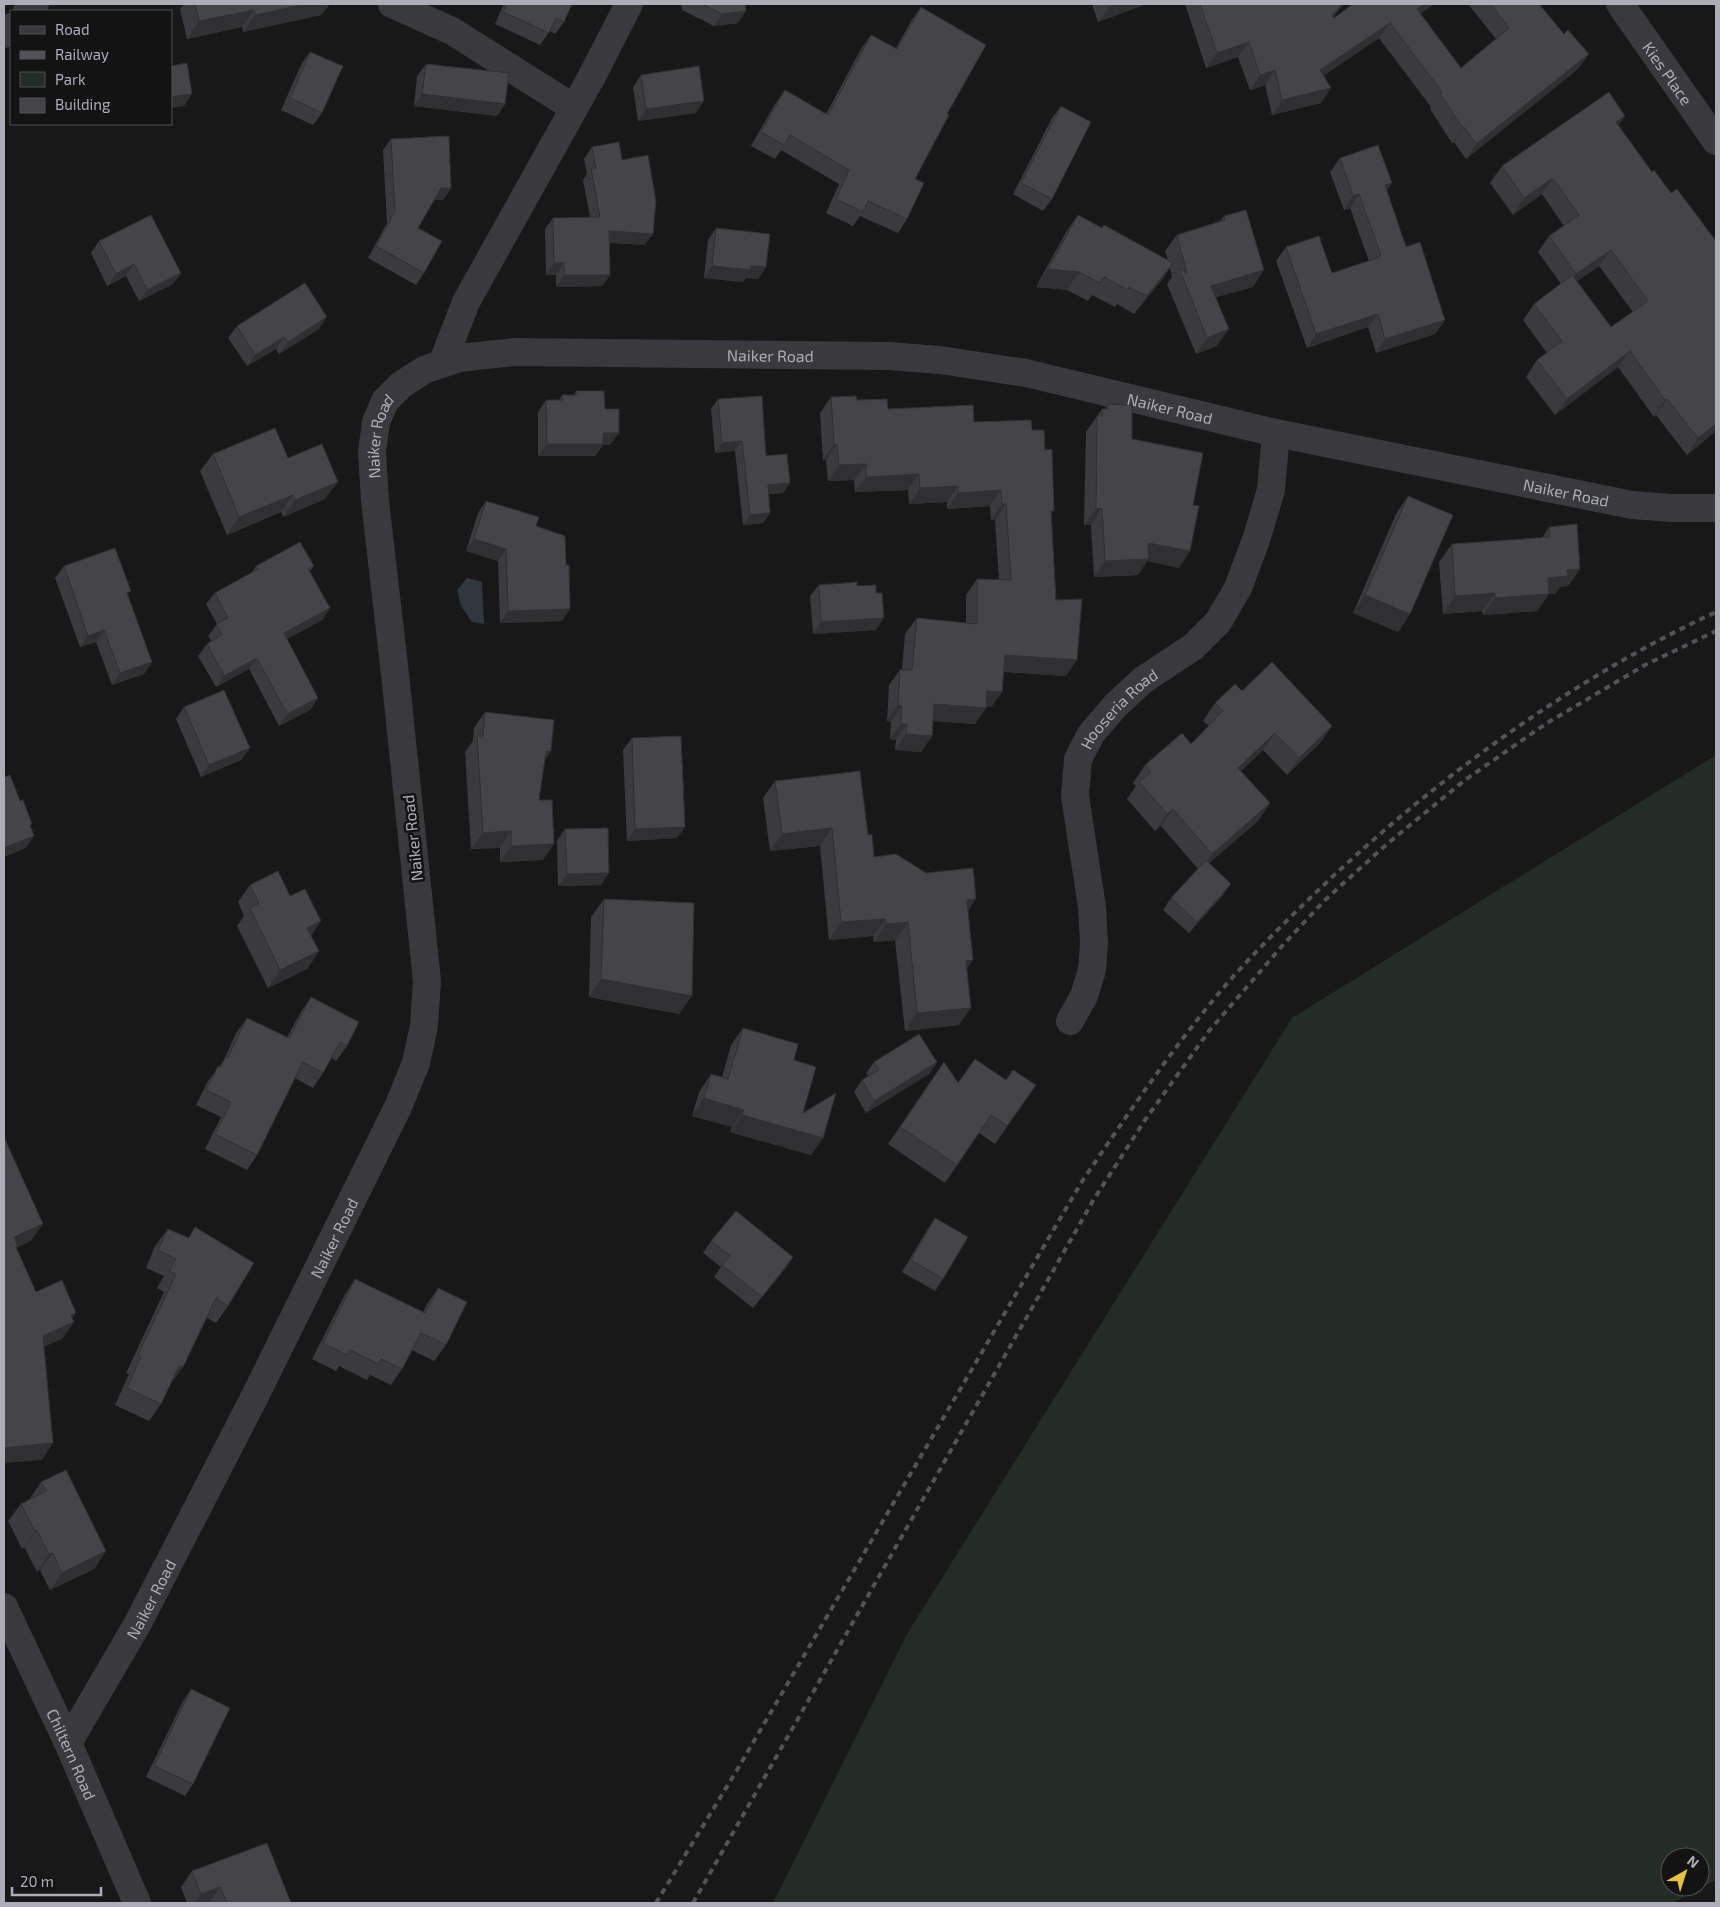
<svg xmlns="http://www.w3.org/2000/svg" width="1720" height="1907" font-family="'Exo 2',sans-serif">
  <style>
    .green { fill: #242c26; fill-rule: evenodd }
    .water { fill: #30373f }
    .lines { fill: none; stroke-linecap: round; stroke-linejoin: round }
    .minor { stroke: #39393e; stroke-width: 28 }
    .rail { stroke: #525359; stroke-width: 4; stroke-dasharray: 6 5; stroke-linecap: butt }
    .wall { fill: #3b3b3f; fill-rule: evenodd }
    .shaded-wall { fill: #303033 }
    .building { fill: #454549; stroke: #303033 }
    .labels { text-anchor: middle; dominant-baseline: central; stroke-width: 5; stroke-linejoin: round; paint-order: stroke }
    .street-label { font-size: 16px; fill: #abadb8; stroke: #131314 }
  </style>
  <rect width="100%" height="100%" fill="#181819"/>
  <path class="green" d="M1716 755V1880L1672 1903H773L907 1634 1292 1018ZM1670 1857H1700V1887H1670Z"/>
  <path class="water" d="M467 578 482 582 484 624 472 622 461 606 457 590Z"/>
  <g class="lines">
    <g class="minor">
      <path d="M392 4 452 31 574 108"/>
      <path id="s1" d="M1620 4 1716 141"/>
      <path d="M27 11 35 4"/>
      <path d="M4 34 11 27"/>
      <path d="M442 364 466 302 591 78 629 4"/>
      <path id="s2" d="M1070 1021 1084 996 1092 970 1094 943 1092 907 1075 796 1078 759 1091 734 1115 706 1143 680 1193 647 1218 622 1238 588 1257 537 1271 490 1276 433"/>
      <path id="s3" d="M4 1607 68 1743 137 1903"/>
      <path id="s4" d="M68 1743 138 1623 253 1400 398 1107 416 1063 424 1026 427 981 395 674 375 501 372 452 376 422 385 401 401 385 424 370 459 358 515 352 889 356 940 360 1026 373 1276 433 1632 505 1671 508H1716"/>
    </g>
    <path class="rail" d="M656 1903 737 1770 1081 1183C1125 1118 1169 1053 1219 993 1246 961 1276 931 1306 902 1423 788 1567 681 1716 612
      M693 1903 1094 1199 1145 1120 1209 1031 1283 945 1325 900 1387 844 1465 780 1547 723 1645 665 1716 631"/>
  </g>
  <path class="wall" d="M184 4H330L321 15 243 32 242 27 187 39 180 9Z
    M504 4H572L564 22 555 34 550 31 540 45 495 24Z
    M681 4H745L738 23 714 26 682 10Z
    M1092 4H1146L1098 22Z
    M1185 4H1344L1333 17 1334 18 1421 14 1461 68 1496 39 1468 4H1539L1578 69 1466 159 1454 142 1452 143 1430 109 1431 107 1379 38 1323 76 1321 103 1272 115 1265 85 1250 90 1238 57 1206 68Z
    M921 7 947 114 915 179 907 219 898 233 860 216 853 226 826 213 839 184 781 150 775 159 751 146 775 104 785 90 826 114 861 49 871 35 896 48 911 21Z
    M310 52 322 113 313 125 281 110 302 63Z
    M426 64 505 104 497 116 414 106 417 76Z
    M641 75 696 113 638 121 633 87Z
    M1061 106 1052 199 1043 211 1013 194 1052 118Z
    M1625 116 1618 125 1716 431 1687 455 1656 415 1654 417 1618 367 1555 415 1526 377 1537 360 1547 353 1523 320 1534 304 1561 284 1538 252 1549 236 1564 226 1542 194 1513 215 1490 183 1502 166ZM1599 266 1633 312 1611 327 1577 281Z
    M391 139 451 188 443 200H434L418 228 424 273 416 285 368 258 387 223 383 150Z
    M592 147 622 160 645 245 610 243V275L602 286 556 287V275H546L545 229 553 218 590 217 583 180 587 174 584 159Z
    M1340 158 1387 190 1406 247 1445 320 1435 334 1376 353 1368 327 1307 348 1276 261 1286 247 1332 273 1369 261 1350 208 1344 210 1330 172Z
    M1078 215 1102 228 1104 225 1168 260 1165 251 1177 235 1220 221 1224 216 1253 287 1216 297 1217 346 1196 354 1167 284 1172 277 1170 268 1161 281 1134 314 1117 304 1115 307 1092 295 1088 301 1067 290 1036 287 1066 232Z
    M716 228 766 267 758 279 746 278 743 282 704 278 708 240Z
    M99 241 181 273 173 284 139 301 126 276 107 286 91 253Z
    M237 326 319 329 279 354 276 349 247 366 228 338Z
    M576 391 605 409 610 445H603L595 456H538V412L546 400H559L562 395H574Z
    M831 397 857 400 888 409 1032 430 1045 450 1051 515 1056 600 1066 676 1004 672 1002 692 991 707H986L975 724 933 721 932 736 921 752 895 750 896 740 890 739 891 722 887 721 889 685 900 670H902L905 634 917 618 966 623V595L977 579 999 580 995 520H991L990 506 947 509V502L909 504 908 490 855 492 854 480 828 481 826 460H823L820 413Z
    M718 399 766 456 790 483 783 493 769 494 770 513 763 523 743 525 735 451 715 453 711 409Z
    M1108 404 1132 439 1179 568 1147 561 1138 575 1094 577 1091 525H1084L1086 432 1102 409H1105Z
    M213 454 288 458 325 499 283 517 281 512 227 535 200 471Z
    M1408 496 1410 614 1398 632 1353 613 1396 514Z
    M486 501 536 526 562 621 500 623 498 561 466 551 478 513Z
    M1549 527 1580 569 1568 586 1560 587 1555 594H1549L1537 611 1483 615 1482 611 1443 614 1439 562 1452 544 1542 538Z
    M64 566 128 596 152 662 144 674 112 685 96 642 80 647 55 578Z
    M256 566H314L310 571 330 608 322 620 287 639 318 698 310 710 279 726 249 669 216 687 198 656 207 644 211 641 208 636 217 624 206 604 215 593 252 572Z
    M819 585 857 586 876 630 813 634 810 596Z
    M1242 691 1332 726 1320 743 1287 775 1263 750 1241 771 1270 803 1258 821 1209 863 1223 895 1189 933 1163 910 1171 898 1198 869 1161 826 1155 831 1127 799 1136 786 1133 783 1145 765 1191 744 1209 726 1203 721 1215 703Z
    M184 707 250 748 241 760 201 777 176 719Z
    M485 712 551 751 545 760 539 800 543 860 500 862V848L471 849 465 752 473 741 474 728Z
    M632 738 677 838 627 841 623 750Z
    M775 781 868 835 874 857 968 911 973 960 967 968 959 1025 905 1031 895 940 874 942 873 936 829 940 820 846 770 851 763 798Z
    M565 829 601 885 558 886 557 841Z
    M250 885 290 896 319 951 307 969 268 988 237 926 244 916 238 902Z
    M604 899 679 1014 589 997 591 917Z
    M311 997 347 1046 336 1061 331 1058 323 1073 313 1088 295 1078 257 1155 247 1170 205 1149 221 1117 196 1105 208 1081 224 1060 236 1033 247 1018 287 1037 301 1012Z
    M743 1028 794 1060 803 1113 823 1138 811 1155 730 1132 732 1127 692 1116 699 1092 711 1074 722 1077 731 1045Z
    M874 1062H937L929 1074 866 1113 854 1092 862 1080 868 1076 866 1073Z
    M944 1062 958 1083 1006 1080 1036 1085 995 1144 979 1133 945 1183 888 1144Z
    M935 1218 943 1279 935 1291 902 1272 927 1230Z
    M195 1227 228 1306 216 1323 207 1318 170 1385 161 1404 149 1421 115 1405 129 1374 126 1373 164 1292 157 1288 164 1276 146 1268 155 1246 168 1229 188 1238Z
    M711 1241 793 1257 785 1269 753 1308 714 1277 721 1267 703 1253Z
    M355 1279 423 1312 427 1304 438 1288 446 1345 434 1361 412 1350 402 1369 391 1385 370 1375 367 1380 339 1366 336 1371 312 1359 344 1296Z
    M41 1482 106 1551 94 1569 50 1590 40 1570 37 1572 24 1547 22 1549 8 1521 21 1504 29 1500Z
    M191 1689 193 1784 185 1796 146 1777 183 1701Z
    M192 1871 291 1903H187L181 1887Z"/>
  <path class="shaded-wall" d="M306 4H330L321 15 243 32 255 15Z
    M1116 4H1146L1098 22 1109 7Z
    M1342 4H1344L1322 31 1332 16Z
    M1424 4H1434L1407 24 1417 9Z
    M254 10 242 27 187 39 199 21Z
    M746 11 738 23 714 26 722 14Z
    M1390 23 1379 38 1309 85 1320 70Z
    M1249 42 1238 57 1206 68 1217 53Z
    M1589 54 1578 69 1466 159 1476 144Z
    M1275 70 1265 85 1250 90 1260 75Z
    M1331 88 1321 103 1272 115 1282 100Z
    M192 94 184 106 171 108V97Z
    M422 94 505 104 497 116 414 106Z
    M704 101 696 113 638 121 646 109Z
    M1625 116 1614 132 1616 122Z
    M1464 127 1454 142 1452 143 1463 128Z
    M1553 178 1542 194 1513 215 1524 198Z
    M1392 183 1382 197 1385 185Z
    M441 188H451L443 200H432Z
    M1359 194 1350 208 1344 210 1353 196Z
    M609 231 653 234 645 245 601 242Z
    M1611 250 1599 266 1565 290 1576 274Z
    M554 263H564L556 275H546Z
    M1173 263 1161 281 1134 314 1147 296Z
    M134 264 126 276 107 286 116 274Z
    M712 266H751L766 267 758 279 746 278 743 282 704 278Z
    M1048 269 1079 272 1067 290 1036 287Z
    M1264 270 1253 287 1199 302 1211 286Z
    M181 273 173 284 139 301 147 290Z
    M564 275H610L602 286 556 287Z
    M1378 314 1368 327 1307 348 1316 334Z
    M327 317 319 329 279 354 288 342Z
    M1445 320 1435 334 1376 353 1385 339Z
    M1229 329 1217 346 1196 354 1207 338Z
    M284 337 276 349 247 366 255 355Z
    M1630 351 1618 367 1555 415 1567 399Z
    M1667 399 1656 415 1654 417 1665 400Z
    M1716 424V431L1687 455 1698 438Z
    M603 433H619L610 445H603L595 456H538L547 444Z
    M742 441 735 451 715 453 722 443Z
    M834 444H837L826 460H823Z
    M866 464 854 480 828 481 839 465Z
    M919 474 908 490 855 492 866 477Z
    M338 482 325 499 283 517 295 500Z
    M790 483 783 493 761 495 768 485Z
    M958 486 947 502 909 504 920 488Z
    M1001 490 990 506 947 509 958 493Z
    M293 495 281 512 227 535 239 517Z
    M1002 504H1006L995 520H991Z
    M1102 508 1091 525H1084L1096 509Z
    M770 513 763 523 743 525 750 515Z
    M474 539 506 549 498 561 466 551Z
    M1148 543 1190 551 1179 568 1147 561 1138 575 1094 577 1105 561Z
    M1580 569 1568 586 1560 587 1555 594H1549L1537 611 1483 615 1495 598 1567 570Z
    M1495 593 1482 611 1443 614 1455 596Z
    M1365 595 1410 614 1398 632 1353 613Z
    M330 608 322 620 276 645 284 633Z
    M570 609 562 621 500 623 508 611Z
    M884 618 876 630 813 634 821 622Z
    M104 630 96 642 80 647 88 636Z
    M1005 655 1077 660 1066 676 994 671Z
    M257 658 249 669 216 687 224 676Z
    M152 662 144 674 112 685 120 673Z
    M987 691 1002 692 991 707 976 706Z
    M318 698 310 710 279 726 287 714Z
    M934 704 986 708 975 724 923 720Z
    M898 705 902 706 891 722 887 721Z
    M901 724H907L896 740 890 739Z
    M1332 726 1320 743 1287 775 1299 758Z
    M1275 733 1263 750 1226 785 1238 768Z
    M906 734 932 736 921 752 895 750Z
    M250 748 241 760 201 777 209 765Z
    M546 751H551L540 767Z
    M1270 803 1258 821 1200 871 1212 854Z
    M1173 809 1161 826 1155 831 1167 814Z
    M685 827 677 838 627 841 635 829Z
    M832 828 820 846 770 851 782 834Z
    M511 831 500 848 471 849 483 833Z
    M34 836 26 848 4 857V848Z
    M554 844 543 860 500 862 511 846Z
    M609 873 601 885 558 886 567 874Z
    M1231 884 1223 895 1189 933 1197 922Z
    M976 899 964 917 967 900Z
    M886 919 873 936 829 940 841 922Z
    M321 921 309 939 307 928Z
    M908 922 895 940 874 942 886 924Z
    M319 951 307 969 268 988 280 970Z
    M973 960 961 977 966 961Z
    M601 979 692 996 679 1014 589 997Z
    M971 1008 959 1025 905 1031 917 1013Z
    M937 1062 929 1074 866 1113 874 1101Z
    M704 1098 744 1110 732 1127 692 1116Z
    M742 1115 823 1138 811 1155 730 1132Z
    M43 1224 31 1241 18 1247 7 1263 14 1237Z
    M793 1257 785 1269 753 1308 762 1297Z
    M76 1313 69 1324 74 1322 62 1339 32 1352 43 1336 71 1315Z
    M179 1366 183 1367 170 1385Z
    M53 1443 42 1460 4 1463V1448Z
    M37 1530 24 1547 22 1549 35 1531Z
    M106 1551 94 1569 50 1590 62 1573Z
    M53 1553 40 1570 37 1572 49 1554Z
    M220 1887 209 1903H195L201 1894Z"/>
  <path class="building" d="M195 4H306L255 15 254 10 199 21Z
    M507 4H572L564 22 556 18 549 33 503 12Z
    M702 4H745L746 11 722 14Z
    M1108 4H1116L1109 7Z
    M1200 4H1342L1332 16 1334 18 1353 4H1424L1417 9 1461 68 1509 28 1491 4H1539L1564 34 1568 30 1589 54 1476 144 1464 127 1463 128 1440 94 1442 92 1390 23 1320 70 1331 88 1282 100 1275 70 1260 75 1249 42 1217 53Z
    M921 7 986 45 947 114 949 115 915 179 924 183 907 219 868 201 863 212 836 199 849 170 790 135 784 145 761 132 785 90 828 115 871 35 897 49Z
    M310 52 343 66 322 113 290 98Z
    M187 63 192 94 171 97V66Z
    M426 64 509 73 505 104 422 94Z
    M699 66 704 101 646 109 641 75Z
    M1609 92 1625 116 1616 122 1652 172 1654 170 1671 193 1677 189 1716 241V424L1698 438 1667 399 1665 400 1630 351 1567 399 1537 360 1562 341 1534 304 1572 275 1611 327 1648 301 1611 250 1576 274 1549 236 1579 215 1553 178 1524 198 1502 166Z
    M1061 106 1091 122 1052 199 1021 183Z
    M449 136 451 188H441L418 228 442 241 424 273 376 246 395 211 391 139Z
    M619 142 622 160 648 155 656 201 653 234 609 231 610 275H564V263H554L553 218 600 217 591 168H596L592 147Z
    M1378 145 1392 183 1385 185 1406 247 1420 242 1445 320 1385 339 1378 314 1316 334 1286 247 1319 236 1332 273 1380 257 1379 255H1381L1359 194 1353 196 1340 158Z
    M1246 210 1264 270 1211 286 1229 329 1207 338 1179 268 1187 273 1177 235 1225 220 1224 216Z
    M151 215 181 273 147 290 134 264 116 274 99 241Z
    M1078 215 1102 228 1104 225 1173 263 1147 296 1129 287 1128 290 1104 277 1100 283 1079 272 1048 269Z
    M716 228 770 234 766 267 751 266V270L712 266Z
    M305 283 327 317 288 342 284 337 255 355 237 326Z
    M576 391H604L605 409H619V433H603V444H547L546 400H563L562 395H576Z
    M762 396 766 456 787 454 790 483 768 485 770 513 750 515 742 441 722 443 718 399Z
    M856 396 857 400 887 399 888 409 973 405 974 422 1031 420 1032 430H1044L1045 450 1052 449 1054 511H1051L1056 600 1082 599 1077 660 1005 655 1002 692 987 691 986 708 934 704 932 736 906 734 907 724H901L902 706 898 705 900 670H912L917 618 977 624V579L1011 580 1006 504H1002L1001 490 958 493V486L920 488 919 474 866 477V464L839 465 837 444H834L831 397Z
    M1108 404 1132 405V439L1203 453 1193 505 1199 506 1190 551 1148 543 1149 559 1105 561 1102 508 1096 509 1097 416H1102V409H1108Z
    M275 428 288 458 322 444 338 482 295 500 293 495 239 517 213 454Z
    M1408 496 1453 515 1410 614 1365 595Z
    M486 501 539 517 536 526 565 536 566 565H569L570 609 508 611 506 549 474 539Z
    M1577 524 1580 569 1567 570 1568 576 1548 578 1549 594 1495 598V593L1455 596 1452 544 1550 537 1549 527Z
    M300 542 314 566 308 569 330 608 284 633 318 698 287 714 257 658 224 676 207 644 222 635 216 624 228 618 215 593 258 569 256 566Z
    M115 548 131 591 127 593 152 662 120 673 104 630 88 636 64 566Z
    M857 582V586L876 585V593H882L884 618 821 622 819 585Z
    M1272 662 1332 726 1299 758 1275 733 1238 768 1270 803 1212 854 1173 809 1167 814 1139 782 1151 772 1145 765 1182 733 1191 744 1223 711 1215 703 1235 684 1242 691Z
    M224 690 250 748 209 765 184 707Z
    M485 712 554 720 551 751H546L539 800H552L554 844 511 846V831L483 833 477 736H483Z
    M681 736 685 827 635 829 632 738Z
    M860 771 868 835 872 834 874 857 896 854 926 873 973 868 976 899 967 900 973 960 966 961 971 1008 917 1013 908 922 886 924V919L841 922 832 828 782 834 775 781Z
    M4 775 5 777 10 775 20 801 23 800 32 824 30 825 34 836 4 848Z
    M608 828 609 873 567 874 565 829Z
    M1206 860 1231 884 1197 922 1171 898Z
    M278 871 290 896 305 889 321 921 307 928 319 951 280 970 250 908 259 903 250 885Z
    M604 899 694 903 692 996 601 979Z
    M311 997 359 1022 347 1046 340 1042 323 1073 303 1062 257 1155 215 1134 231 1102 206 1090 218 1066 221 1067 226 1056 228 1057 247 1018 289 1038Z
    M743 1028 798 1044 794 1060 816 1067 803 1113 836 1093 823 1138 742 1115 744 1110 704 1098 711 1074 728 1079Z
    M919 1034 937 1062 874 1101 862 1080 879 1070 874 1062Z
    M975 1059 1006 1080 1013 1070 1036 1085 1007 1126 991 1115 957 1165 900 1127 944 1062 958 1083Z
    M4 1137 43 1224 14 1237 18 1246 16 1247 36 1292 62 1280 76 1313 71 1315 74 1322 43 1336 53 1443 4 1448Z
    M736 1211 793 1257 762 1297 722 1265 730 1256 711 1241Z
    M935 1218 968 1237 943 1279 911 1260Z
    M195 1227 254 1263 228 1306 216 1298 183 1367 179 1366 161 1404 127 1388 141 1357 138 1355 176 1274 169 1271 176 1259 158 1250 168 1229 189 1238Z
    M355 1279 425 1313 438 1288 467 1302 446 1345 421 1333 402 1369 381 1359 378 1364 350 1350 347 1355 323 1343Z
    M66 1470 106 1551 62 1573 53 1553 49 1554 37 1530 35 1531 21 1504 46 1491 41 1482Z
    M191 1689 230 1708 193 1784 154 1766Z
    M267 1843 291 1903H227L220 1887 201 1894 192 1871Z"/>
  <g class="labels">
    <g class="street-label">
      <text stroke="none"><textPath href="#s1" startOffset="84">Kies Place</textPath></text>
      <text stroke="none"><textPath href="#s4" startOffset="1831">Naiker Road</textPath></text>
      <text stroke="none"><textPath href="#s4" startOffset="2236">Naiker Road</textPath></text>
      <text stroke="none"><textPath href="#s4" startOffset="1396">Naiker Road</textPath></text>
      <text stroke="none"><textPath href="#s4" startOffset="2641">Naiker Road</textPath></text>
      <text stroke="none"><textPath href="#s2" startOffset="334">Hooseria Road</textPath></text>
      <text transform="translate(412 838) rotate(-96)">Naiker Road</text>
      <text stroke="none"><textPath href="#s4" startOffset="571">Naiker Road</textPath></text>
      <text stroke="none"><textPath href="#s4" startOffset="166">Naiker Road</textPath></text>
      <text stroke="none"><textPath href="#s3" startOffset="162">Chiltern Road</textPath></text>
    </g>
  </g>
  <rect width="1720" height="1907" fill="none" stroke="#abadb8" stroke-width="10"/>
  <rect x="10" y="10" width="162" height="115" fill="#131314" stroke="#505156"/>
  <rect x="20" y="26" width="25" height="8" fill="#39393e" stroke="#505156"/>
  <text x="55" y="35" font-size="15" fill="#abadb8">Road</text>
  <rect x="20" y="51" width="25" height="8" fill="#525359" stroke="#505156"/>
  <text x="55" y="60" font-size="15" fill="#abadb8">Railway</text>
  <rect x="20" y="72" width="25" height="15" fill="#242c26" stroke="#505156"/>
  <text x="55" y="85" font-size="15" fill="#abadb8">Park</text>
  <rect x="20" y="98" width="25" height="15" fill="#454549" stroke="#505156"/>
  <text x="55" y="110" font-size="15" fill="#abadb8">Building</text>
  <g transform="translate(1685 1872) rotate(39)"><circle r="24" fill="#131314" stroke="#505156"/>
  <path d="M0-4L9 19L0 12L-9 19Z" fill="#e5c244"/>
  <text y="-8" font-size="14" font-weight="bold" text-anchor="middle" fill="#abadb8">N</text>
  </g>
  <path d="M12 1887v8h89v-8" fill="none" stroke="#abadb8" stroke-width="2.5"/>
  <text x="20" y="1887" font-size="15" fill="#abadb8" stroke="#131314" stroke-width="4" paint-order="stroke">20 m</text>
</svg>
